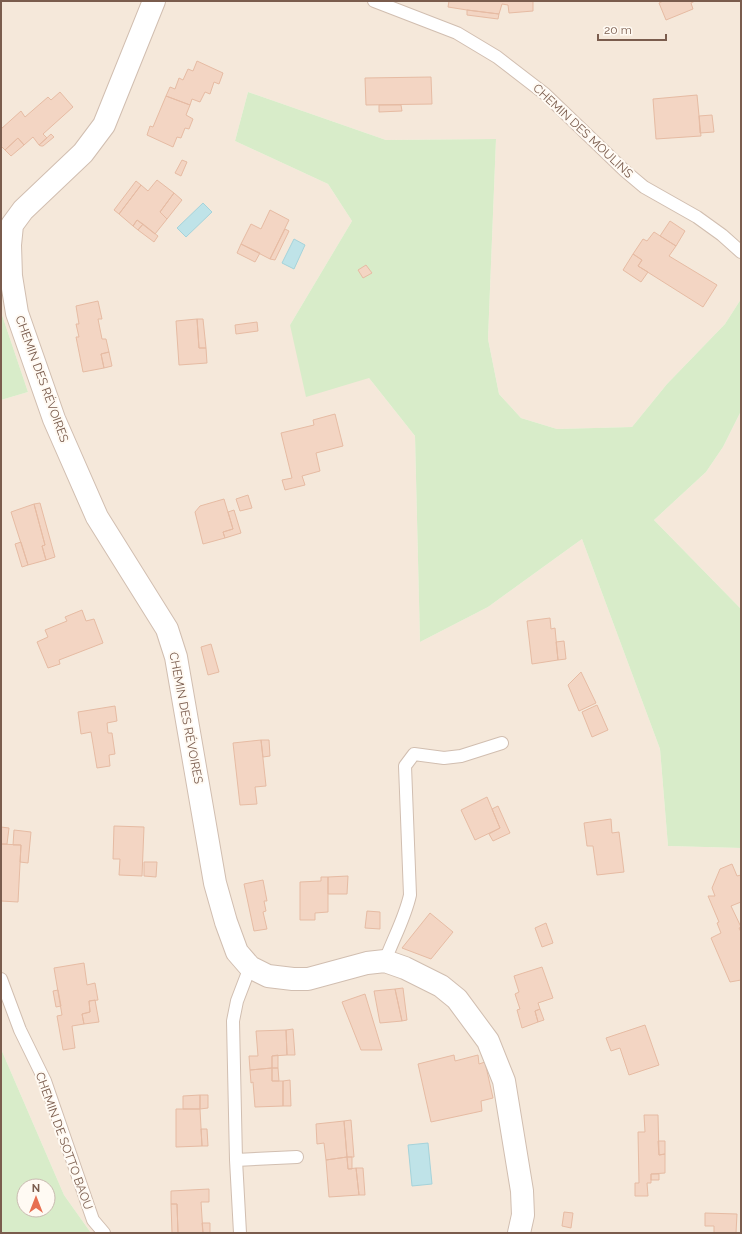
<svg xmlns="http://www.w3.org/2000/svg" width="742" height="1234" font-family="Raleway,sans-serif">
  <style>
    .residential { fill: #f5e8da }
    .green { fill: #d8ecc9; fill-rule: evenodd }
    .water { fill: #bfe3e8; stroke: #a5d3da }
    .building { fill: #f3d5c3; stroke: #e6bba3 }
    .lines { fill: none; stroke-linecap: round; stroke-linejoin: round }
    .lane-casing { stroke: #d1beb0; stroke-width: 14 }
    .street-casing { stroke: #d1beb0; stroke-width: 24 }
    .lane { stroke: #fff; stroke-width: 12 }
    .street { stroke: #fff; stroke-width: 22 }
    .labels { text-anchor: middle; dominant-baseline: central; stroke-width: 4; stroke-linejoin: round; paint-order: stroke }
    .street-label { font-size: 12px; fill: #7a5c4d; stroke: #fffaf3 }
  </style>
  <rect width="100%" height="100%" fill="#fdf6ec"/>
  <path class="residential" d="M1 1H741V299L725 324 667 384 632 427 557 429 521 418 499 394 488 339 496 139 386 140 248 92 235 141 328 184 352 221 290 325 369 378 415 436 420 642 488 607 582 539 660 749 668 846 741 848V1233H91L64 1195 1 1049V400L28 392 2 315Z
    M741 411V609L654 520 706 472 723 447Z"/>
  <path class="green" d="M248 92 386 140 496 139 488 339 499 394 521 418 557 429 632 427 667 384 725 324 741 299V411L723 447 706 472 654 520 741 609V848L668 846 660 749 582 539 488 607 420 642 415 436 369 378 306 397 290 325 352 221 328 184 235 141Z
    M1 294 2 315 28 392 1 400Z
    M1 1049 64 1195 91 1233H1ZM24 1186H48V1210H24Z"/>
  <path class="water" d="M203 203 212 212 186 237 177 228Z
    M294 239 305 245 294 269 282 263Z
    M428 1143 432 1184 412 1186 408 1145Z"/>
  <path class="building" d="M449 1H533V11L509 13 508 5 502 4 499 14 467 10 448 7Z
    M663 1H695L691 3 693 9 666 20 659 3Z
    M467 10 499 14 498 19 467 15Z
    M197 61 223 73 219 84 214 82 210 94 205 92 200 102 192 99 190 105 166 96 170 87 175 89 179 78 183 80 188 69 193 71Z
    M431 77 432 104 366 105 365 78Z
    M60 92 73 107 43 134 47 138 39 145 33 137 24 145 18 138 5 150 1 146V129L21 111 25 117 48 97 51 100Z
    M697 95 701 136 656 139 653 99Z
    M166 96 190 105 186 115 193 119 189 129 185 128 181 138 177 137 173 147 147 135 150 126 153 127Z
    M379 105H401L402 111 379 112Z
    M712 115 714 132 700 133 699 116Z
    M51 134 54 137 43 146H41L39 145Z
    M18 138 24 145 11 156 5 150Z
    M182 160 187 162 181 176 175 173Z
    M157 180 174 193 160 212 167 219 155 234 137 220 133 226 119 214 141 185 148 191Z
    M136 181 141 185 119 214 114 210Z
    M174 193 182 200 167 219 160 212Z
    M270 210 289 220 270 259 241 244 251 224 261 229Z
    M137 220 143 224 138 230 133 226Z
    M670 221 685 231 676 246 660 236Z
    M143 224 158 236 154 242 138 230Z
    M285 229 289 231 275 260 270 259Z
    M654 232 676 246 669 256 717 285 703 307 638 266 642 260 633 254 643 239 647 241Z
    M241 244 260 253 255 262 237 253Z
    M633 254 642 260 638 266 648 272 641 282 623 270Z
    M366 265 372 273 363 278 358 270Z
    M98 301 102 319H98L102 339H106L109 352 101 354 104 368 83 372 76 337H79L76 324H79L76 306Z
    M197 319H203L206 348H199Z
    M197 319 199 348H206L207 363 179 365 176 321Z
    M257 322 258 331 236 334 235 325Z
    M109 352 112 366 104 368 101 354Z
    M335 414 343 446 316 453 320 471 302 476 305 485 285 490 282 480 292 478 281 433 314 425 313 420Z
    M248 495 252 508 240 511 236 499Z
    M224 499 233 529 223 532 225 538 203 544 195 512 200 506Z
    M40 503 55 557 46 560 42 546 45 545 34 504Z
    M34 504 45 545 42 546 46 560 28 565 11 512Z
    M234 510 241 533 225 538 223 532 233 529 228 512Z
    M21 542 28 565 22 567 15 544Z
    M82 610 86 621 94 619 103 643 59 660 60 664 48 668 37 642 48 637 45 630 67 621 65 617Z
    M550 618 551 629 555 628 558 660 532 664 527 621Z
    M564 641 566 659 558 660 556 642Z
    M211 644 219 672 208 675 201 647Z
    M581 672 596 703 579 711 568 685Z
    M597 705 608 730 592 737 582 712Z
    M115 706 117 721 107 723 108 733H112L115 754 109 755 110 766 97 768 91 732 81 734 78 712Z
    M261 740 266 786 255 787 257 804 240 805 233 743Z
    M261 740H269L270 756 263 757Z
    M487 797 500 828 475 840 461 810Z
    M498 806 510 833 493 841 489 834 500 828 492 809Z
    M611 819 612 833 619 832 624 872 597 875 593 846H587L584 823Z
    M114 826 144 827 142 876 119 875 120 859H113Z
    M1 827 9 828 7 844H1Z
    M14 830 31 832 28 863 20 862 21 845H13Z
    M1 844 21 845 18 902 1 901Z
    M144 862H157L156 877 144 876Z
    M732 864 737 876 741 875V902L731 906 741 927 739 928 741 932V980L730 982 711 938 721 933 717 923 719 922 708 896H715L712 888 720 869Z
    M348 876 347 894H328V877Z
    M321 877H328V912L315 913V920H300V882L321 881Z
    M263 880 267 901H264L266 911 263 912 267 929 254 931 244 884Z
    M367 911 380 912V929L365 928Z
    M430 913 453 932 431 959 402 948Z
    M546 923 553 943 542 947 535 928Z
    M84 963 87 985 95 983 98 1000 89 1001 90 1012 82 1014 84 1024 72 1026 75 1048 63 1050 57 1016 62 1015 54 968Z
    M542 967 553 998 538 1003 540 1009 535 1011 538 1022 522 1028 517 1010 520 1009 515 994 519 992 514 976Z
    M403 988 407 1020 402 1021 395 989Z
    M395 989 402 1021 380 1023 374 991Z
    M58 990 61 1006 56 1007 53 991Z
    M365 994 382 1050H361L342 1002Z
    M95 1000 99 1022 84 1024 82 1014 90 1012 89 1001Z
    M540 1009 544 1020 538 1022 535 1011Z
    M645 1025 659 1065 629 1075 620 1048 611 1051 606 1038Z
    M293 1029 295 1055H287L286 1030Z
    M286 1030 287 1055 272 1056V1068L250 1070 249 1056H258L256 1031Z
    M278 1055V1068H272V1056Z
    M454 1055 455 1061 478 1055 479 1064 485 1062 493 1098 481 1101 482 1111 431 1122 418 1064Z
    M272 1068H278L279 1081H272Z
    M272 1068V1081H283V1106L255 1107 253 1082 251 1083 250 1070Z
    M290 1080 291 1106H283V1081Z
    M200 1095V1109H183V1096Z
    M200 1095H208V1108L200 1109Z
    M176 1109H200L202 1146 176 1147Z
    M644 1115H658L659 1155 665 1154V1173L651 1174V1183H647L648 1196H635V1183H639L638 1132H645Z
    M351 1120 354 1157H347L344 1121Z
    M344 1121 347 1157 326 1160 324 1143 317 1144 316 1124Z
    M201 1129H207L208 1146H202Z
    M658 1141H665V1154L659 1155Z
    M347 1157H352V1169H348Z
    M347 1157 348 1169 356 1168 359 1195 329 1197 326 1160Z
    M356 1168H363L365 1195H359Z
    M651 1174H659V1180H651Z
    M209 1189V1202H201L203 1233H178L177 1204H171V1191Z
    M171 1204H177L178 1233H172Z
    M564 1212 573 1213 571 1228 562 1226Z
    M705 1213 737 1214 736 1233H714V1226H705Z
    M202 1223H210V1233H203Z"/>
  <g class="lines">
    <g class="lane-casing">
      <path id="lane" d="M374 1 457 33 497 57 545 94 625 171 644 187 697 217 722 235 741 252
        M385 961C393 939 405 918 410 895L405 766 414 754 444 758 461 756 502 743
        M250 967 237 1001 233 1021 236 1160 297 1157
        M1 979 20 1030 45 1081 93 1220 104 1233
        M236 1160 240 1233"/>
    </g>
    <g class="street-casing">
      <path id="street" d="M154 1 104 125 83 153 23 210 12 225 10 245 11 276 17 313 54 419 97 517 167 629 176 657 215 883 226 922 237 952 250 967 268 976 293 979H308L367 963 385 961 405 968 441 986 457 999 488 1041 504 1081 522 1191 523 1215 519 1233"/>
    </g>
    <use href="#lane" class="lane"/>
    <use href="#street" class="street"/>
  </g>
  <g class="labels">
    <g class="street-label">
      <text transform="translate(583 131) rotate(43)">CHEMIN DES MOULINS</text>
      <text transform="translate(42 379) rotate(70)">CHEMIN DES RÉVOIRES</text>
      <text transform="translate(186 718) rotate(79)">CHEMIN DES RÉVOIRES</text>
      <text transform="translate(64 1141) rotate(70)">CHEMIN DE SOTTO BAOU</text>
    </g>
  </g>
  <rect width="742" height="1234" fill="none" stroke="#7a5c4d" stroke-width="4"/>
  <g transform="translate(36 1198)"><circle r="19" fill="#fffaf3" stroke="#cabbb1"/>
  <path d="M0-3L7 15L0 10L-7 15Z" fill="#e76f51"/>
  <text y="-6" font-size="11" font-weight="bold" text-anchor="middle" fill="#7a5c4d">N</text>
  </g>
  <path d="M598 34v6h68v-6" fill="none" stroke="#7a5c4d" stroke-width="2"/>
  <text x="604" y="34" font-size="12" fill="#7a5c4d" stroke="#fffaf3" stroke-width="3" paint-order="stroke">20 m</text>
</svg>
